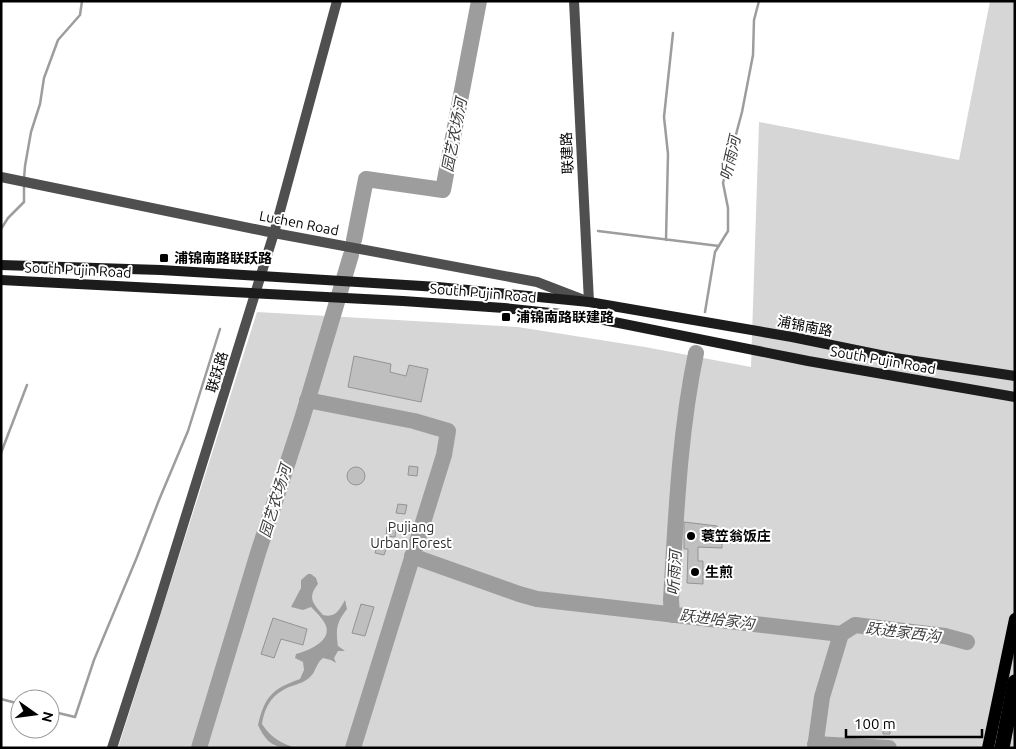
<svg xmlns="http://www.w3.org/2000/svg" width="1016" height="749" font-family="Ubuntu,'Noto Sans SC',sans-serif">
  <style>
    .green { fill: #d6d6d6 }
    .water { fill: #9d9d9d }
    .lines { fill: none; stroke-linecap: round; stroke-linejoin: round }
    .stream { stroke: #9d9d9d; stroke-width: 2.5 }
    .river { stroke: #9d9d9d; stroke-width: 16 }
    .building { fill: #bfbfbf; stroke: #939393 }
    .street { stroke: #4f4f4f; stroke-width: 10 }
    .secondary { stroke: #1c1c1c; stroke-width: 10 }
    .primary { stroke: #000; stroke-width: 12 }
    .highway { stroke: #000; stroke-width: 15 }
    .poi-dot { fill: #000; stroke: #fff; stroke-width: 2 }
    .labels { text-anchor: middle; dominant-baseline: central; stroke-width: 4; stroke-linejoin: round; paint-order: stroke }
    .street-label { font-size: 14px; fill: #000; stroke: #fff }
    .poi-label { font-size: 14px; font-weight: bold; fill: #000; stroke: #fff; text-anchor: start }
    .park-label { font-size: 14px; fill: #2d2d2d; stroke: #fff }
    .water-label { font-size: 15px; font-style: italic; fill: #3e3e3e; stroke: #fff }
  </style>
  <rect width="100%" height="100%" fill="#fff"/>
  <path class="green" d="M990 1H1015V748H118L257 312 518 327 645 347 751 367 759 122 959 160Z"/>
  <path class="water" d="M308 574H311L316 578 318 584C307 598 313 603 323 615 336 618 339 610 345 600L347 609C336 623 336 629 338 646L345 651H338L334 658 336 663 331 660 323 658C316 663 316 672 310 677 305 682 298 684 292 686 273 693 265 705 262 724 270 737 281 743 295 748 274 748 267 744 258 725 265 696 272 689 300 679L304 670 303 662 295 658 296 654C310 650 338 639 322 619 319 615 315 611 311 607L303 610 291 607 301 588V580Z"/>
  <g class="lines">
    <path class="stream" d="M24 179 25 166 31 132 40 104 44 78 58 40 80 15 82 1
      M1 229 8 218 24 202V185
      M598 231 719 246
      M666 240 668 154 664 117 673 33
      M705 312 715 252 728 231V208L723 183 742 112 753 55 754 20 759 1
      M1 453 27 385
      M1 699 20 704
      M50 711 75 717 94 660 137 557 159 500 188 431 220 329"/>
    <path class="river" d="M354 240 366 179 443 190 479 1
      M307 400 414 421 448 431 444 455 353 748
      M412 556 519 594 537 599 841 634 822 697 815 748
      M672 615 671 600C676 518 679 435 696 353
      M841 634 855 625 945 636 967 642
      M815 744 889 748
      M199 748 258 553 302 419 351 255"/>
  </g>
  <path class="building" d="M354 356 391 364 390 372 406 376 409 365 428 369 421 402 348 387Z
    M409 466 418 467 417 476 408 475Z
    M347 476a9 9 0 1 1 18 0a9 9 0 1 1-18 0Z
    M398 504 407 505 405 514 396 513Z
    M684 522 717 526V535H722V548L698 547V561H703V584L687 583 688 549H684Z
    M387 527 396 528 395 537 386 536Z
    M378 544 387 547 384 555 375 553Z
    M361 604 374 607 365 636 352 633Z
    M273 618 307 629 303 645 281 639 274 658 261 654Z
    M883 725 890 726V734H883Z"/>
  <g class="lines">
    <path class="street" d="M1 177 274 233 537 282 589 302 574 1
      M112 748 155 615 274 233 337 1"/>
    <path class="secondary" d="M1 265 161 270 261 276 438 287 589 302 792 337 895 358 1015 376
      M1 280 403 301 504 308 589 317 808 361 1015 397"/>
    <path class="primary" d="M988 748 1015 619"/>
    <path class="highway" d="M1002 748 1015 682"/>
  </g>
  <g class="poi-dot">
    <rect x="159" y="253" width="10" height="10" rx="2.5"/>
    <rect x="501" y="312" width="10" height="10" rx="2.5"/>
    <circle cx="691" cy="536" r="5"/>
    <circle cx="695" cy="572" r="5"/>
  </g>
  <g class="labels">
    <g class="street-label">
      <text transform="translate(567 153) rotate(-93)">联建路</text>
      <text transform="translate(299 223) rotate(11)">Luchen Road</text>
      <text transform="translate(78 270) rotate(3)">South Pujin Road</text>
      <text transform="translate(483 293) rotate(5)">South Pujin Road</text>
      <text transform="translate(805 326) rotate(11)">浦锦南路</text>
      <text transform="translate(883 360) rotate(10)">South Pujin Road</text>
      <text transform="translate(217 372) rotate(-73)">联跃路</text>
    </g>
    <g class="poi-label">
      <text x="174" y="258">浦锦南路联跃路</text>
      <text x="516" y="317">浦锦南路联建路</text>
      <text x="701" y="536">蓑笠翁饭庄</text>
      <text x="705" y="572">生煎</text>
    </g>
    <g class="park-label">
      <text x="411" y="527">Pujiang<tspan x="411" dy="16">Urban Forest</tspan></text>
    </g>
    <g class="water-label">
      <text transform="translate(454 135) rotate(-79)">园艺农场河</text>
      <text transform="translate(730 158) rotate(-77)">听雨河</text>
      <text transform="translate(275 501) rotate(-73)">园艺农场河</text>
      <text transform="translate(674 573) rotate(-87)">听雨河</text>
      <text transform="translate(717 619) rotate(7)">跃进哈家沟</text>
      <text transform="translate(903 632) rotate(7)">跃进家西沟</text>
    </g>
  </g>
  <rect width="1016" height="749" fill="none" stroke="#000000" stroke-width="5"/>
  <g transform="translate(35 714) rotate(104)"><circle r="24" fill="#ffffff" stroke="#999999"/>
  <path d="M0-4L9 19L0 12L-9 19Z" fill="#000000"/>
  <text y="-8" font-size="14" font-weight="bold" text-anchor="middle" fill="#000000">N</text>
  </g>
  <path d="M846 729v8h136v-8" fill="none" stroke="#000000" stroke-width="2.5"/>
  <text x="854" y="729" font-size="15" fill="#000000" stroke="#ffffff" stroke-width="4" paint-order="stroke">100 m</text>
</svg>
